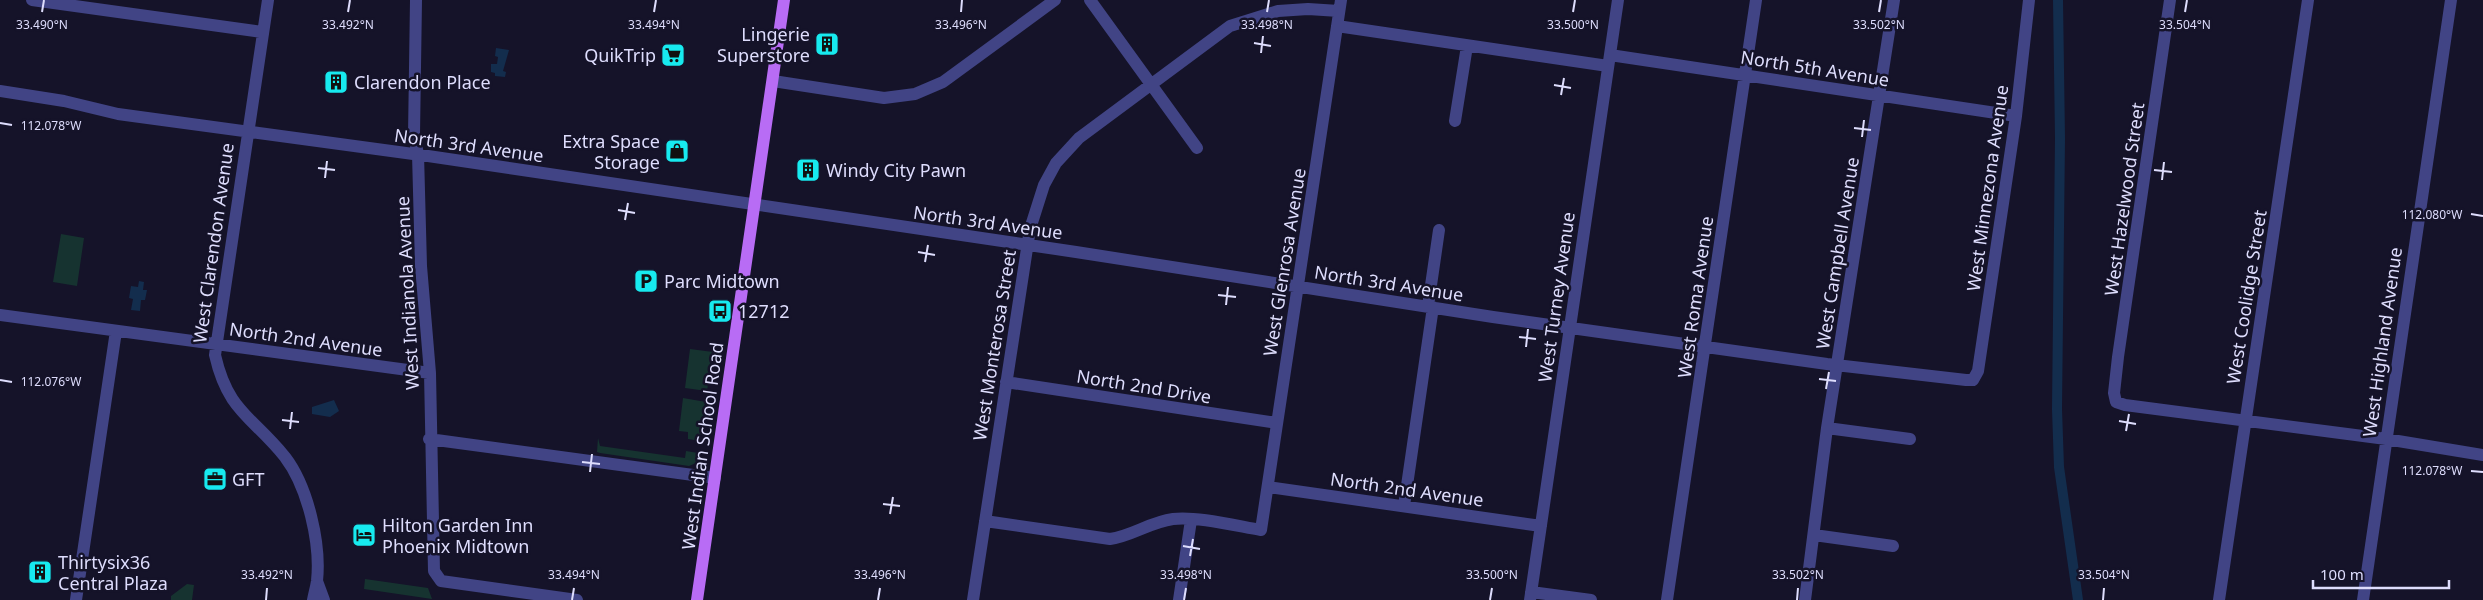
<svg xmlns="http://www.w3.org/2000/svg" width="2483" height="600" font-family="'Noto Sans',sans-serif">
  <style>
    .green { fill: #163330 }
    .water { fill: #132d4d }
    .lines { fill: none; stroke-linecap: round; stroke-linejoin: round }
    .canal { stroke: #132d4d; stroke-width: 10 }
    .minor { stroke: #414485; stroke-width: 12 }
    .major { stroke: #b86cf5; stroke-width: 12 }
    .ticks { fill: none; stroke: #deddfd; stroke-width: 2 }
    .labels { text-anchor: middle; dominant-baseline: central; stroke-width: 5; stroke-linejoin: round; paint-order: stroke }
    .poi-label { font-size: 18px; fill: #deddfd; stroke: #151329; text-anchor: start }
    .street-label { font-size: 18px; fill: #deddfd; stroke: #151329 }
    .ticks-label { font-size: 12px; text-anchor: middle; fill: #deddfd; stroke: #151329; stroke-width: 5; stroke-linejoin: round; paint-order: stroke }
  </style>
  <rect width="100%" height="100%" fill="#151329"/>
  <path class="green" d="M61 234 84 238 77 286 53 282Z
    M690 349 713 352 707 391 685 388Z
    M683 398 706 402 700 441 688 439V432L679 431Z
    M598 438 600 446 685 458 686 451 698 453 696 463 689 466 600 453 597 452Z
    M365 579 428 588 432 599 364 589Z
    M187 584 194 585 192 600H171V596Z"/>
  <path class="water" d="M496 48 509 50 503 71 506 72 505 77 495 76V73L491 72V64H497L498 57 495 56Z
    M139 281 144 282 143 290H147L145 300H141L140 311 131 310 133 299 129 298 131 286 138 287Z
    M334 400 339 411 330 417 312 414V407Z"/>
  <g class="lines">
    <path class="canal" d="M2058 0 2060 138 2057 409 2059 467 2078 600"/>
    <path class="minor" d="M32 0 262 32
      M268 0 215 355C228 412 252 416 285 457 308 487 321 544 317 581 316 588 314 594 313 600
      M416 0 414 135 418 154 421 266 430 373 434 571 441 581 577 600
      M1090 0 1197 148
      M2170 0 2118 357 2114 393 2116 402 2125 405 2386 439 2483 455
      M1337 26 1608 66
      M1610 55 2016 116
      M773 81 884 98 915 94 943 82 1055 0
      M0 91 64 101 118 114 428 156 1076 252 1493 317 1827 364 1966 380H1973L1978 371 2016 116 2029 0
      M1455 121 1467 46
      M1428 306 1439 230
      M0 315 430 373
      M1006 382 1277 423
      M1827 428 1910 439
      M429 439 715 478
      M1268 487 1541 526
      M1404 506 1433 307
      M985 521 1110 539C1132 536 1150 522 1173 519 1196 516 1237 526 1261 530L1341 0
      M1814 535 1893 546
      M317 581 324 600
      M1531 592 1591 600
      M76 600 116 331
      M973 600 1030 229 1044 185 1056 163 1079 138 1230 26 1278 11 1308 9 1339 11
      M1179 600 1191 520
      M1530 600 1618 0
      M1667 600 1756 0
      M1805 600 1827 428 1894 0
      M2219 600 2308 0
      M2363 600 2451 0"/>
    <path class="major" d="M697 600 784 0"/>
  </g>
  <path class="ticks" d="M42 12 44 0M348 12 350 0M654 12 656 0M961 12 962 0M1267 12 1269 0M1573 12 1575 0M1879 12 1881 0M2185 12 2187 0M1254 43 1271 46M1261 53 1263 36M1554 85 1571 88M1561 95 1564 78M0 123 12 125M1854 128 1871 130M1862 137 1864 120M318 168 335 170M2154 170 2172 172M325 178 327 161M2162 180 2164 162M618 210 635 213M2471 214 2483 216M625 220 628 203M918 252 935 255M925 262 928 245M1218 295 1236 297M1226 305 1228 287M1519 337 1536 339M1526 347 1528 329M1819 379 1836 381M0 380 12 382M1826 389 1829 372M282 420 299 422M2119 421 2136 424M290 429 292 412M2126 431 2129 414M582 462 600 464M2471 471 2483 472M590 472 592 454M883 504 900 506M890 514 893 497M1183 546 1200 549M1190 556 1193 539M266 600 267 588M572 600 574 588M878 600 880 588M1184 600 1186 588M1490 600 1492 588M1797 600 1798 588M2103 600 2104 588"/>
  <defs>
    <g id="building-square" transform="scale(1.25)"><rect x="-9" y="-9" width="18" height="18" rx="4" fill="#17eaef" stroke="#151329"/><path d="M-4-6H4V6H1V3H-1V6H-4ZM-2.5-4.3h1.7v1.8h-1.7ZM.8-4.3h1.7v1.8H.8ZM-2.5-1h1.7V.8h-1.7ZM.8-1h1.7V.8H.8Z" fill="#111"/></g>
    <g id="supermarket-square" transform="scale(1.25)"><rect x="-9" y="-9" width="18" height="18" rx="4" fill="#17eaef" stroke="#151329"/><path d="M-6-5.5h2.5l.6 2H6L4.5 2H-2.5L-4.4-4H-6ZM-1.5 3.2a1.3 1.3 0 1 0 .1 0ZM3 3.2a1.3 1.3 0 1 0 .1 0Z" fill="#111"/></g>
    <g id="shop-square" transform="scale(1.25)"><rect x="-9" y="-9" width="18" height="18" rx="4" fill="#17eaef" stroke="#151329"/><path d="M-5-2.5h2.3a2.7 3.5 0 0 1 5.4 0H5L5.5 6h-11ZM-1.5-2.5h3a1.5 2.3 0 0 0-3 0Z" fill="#111"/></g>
    <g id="parking-square" transform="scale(1.25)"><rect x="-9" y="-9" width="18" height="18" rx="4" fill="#17eaef" stroke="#151329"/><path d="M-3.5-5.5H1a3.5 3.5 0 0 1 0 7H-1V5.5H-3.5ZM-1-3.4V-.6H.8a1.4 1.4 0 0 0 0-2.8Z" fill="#111"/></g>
    <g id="bus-square" transform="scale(1.25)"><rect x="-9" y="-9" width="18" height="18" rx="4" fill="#17eaef" stroke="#151329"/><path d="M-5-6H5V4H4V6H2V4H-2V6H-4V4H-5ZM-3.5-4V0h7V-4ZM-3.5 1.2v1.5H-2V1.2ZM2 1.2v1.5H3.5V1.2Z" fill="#111"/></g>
    <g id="office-square" transform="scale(1.25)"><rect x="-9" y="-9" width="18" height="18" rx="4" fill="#17eaef" stroke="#151329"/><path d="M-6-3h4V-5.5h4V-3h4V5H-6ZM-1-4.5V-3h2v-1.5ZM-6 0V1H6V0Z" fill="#111"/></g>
    <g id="hotel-square" transform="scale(1.25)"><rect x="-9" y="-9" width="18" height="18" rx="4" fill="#17eaef" stroke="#151329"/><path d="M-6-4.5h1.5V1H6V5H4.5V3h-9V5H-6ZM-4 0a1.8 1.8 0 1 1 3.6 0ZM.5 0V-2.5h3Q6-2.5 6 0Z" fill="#111"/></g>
  </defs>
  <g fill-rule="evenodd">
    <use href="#building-square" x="827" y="44"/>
    <use href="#supermarket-square" x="673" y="55"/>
    <use href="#building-square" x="336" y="82"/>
    <use href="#shop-square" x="677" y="151"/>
    <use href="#building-square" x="808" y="170"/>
    <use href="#parking-square" x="646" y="281"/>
    <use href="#bus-square" x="720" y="311"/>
    <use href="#office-square" x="215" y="479"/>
    <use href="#hotel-square" x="364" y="535"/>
    <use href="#building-square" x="40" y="572"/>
  </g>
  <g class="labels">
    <g class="poi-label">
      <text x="810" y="34" text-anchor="end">Lingerie<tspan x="810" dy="21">Superstore</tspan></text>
      <text x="656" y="55" text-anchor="end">QuikTrip</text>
      <text x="354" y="82">Clarendon Place</text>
      <text x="660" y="141" text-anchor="end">Extra Space<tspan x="660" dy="21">Storage</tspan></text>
      <text x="826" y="170">Windy City Pawn</text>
      <text x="664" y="281">Parc Midtown</text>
      <text x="738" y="311">12712</text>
      <text x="232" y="479">GFT</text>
      <text x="382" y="525">Hilton Garden Inn<tspan x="382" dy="21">Phoenix Midtown</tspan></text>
      <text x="58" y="562">Thirtysix36<tspan x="58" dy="21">Central Plaza</tspan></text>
    </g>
    <g class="street-label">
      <text transform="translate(1815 68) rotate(9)">North 5th Avenue</text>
      <text transform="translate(469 145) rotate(8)">North 3rd Avenue</text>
      <text transform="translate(1987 188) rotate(-82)">West Minnezona Avenue</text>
      <text transform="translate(2124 199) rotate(-82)">West Hazelwood Street</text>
      <text transform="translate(988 222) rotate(8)">North 3rd Avenue</text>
      <text transform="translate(213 243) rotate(-82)">West Clarendon Avenue</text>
      <text transform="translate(1837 253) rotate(-81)">West Campbell Avenue</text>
      <text transform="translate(1284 262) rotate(-81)">West Glenrosa Avenue</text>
      <text transform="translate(1389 283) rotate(9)">North 3rd Avenue</text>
      <text transform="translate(407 293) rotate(-93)">West Indianola Avenue</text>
      <text transform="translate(1556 297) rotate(-82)">West Turney Avenue</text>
      <text transform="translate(1695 297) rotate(-82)">West Roma Avenue</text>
      <text transform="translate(2246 297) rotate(-81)">West Coolidge Street</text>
      <text transform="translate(306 339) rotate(8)">North 2nd Avenue</text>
      <text transform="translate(2382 342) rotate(-82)">West Highland Avenue</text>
      <text transform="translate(994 345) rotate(-81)">West Monterosa Street</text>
      <text transform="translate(1144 386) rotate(9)">North 2nd Drive</text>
      <text transform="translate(702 446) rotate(-82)">West Indian School Road</text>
      <text transform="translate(1407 489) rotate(8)">North 2nd Avenue</text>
    </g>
  </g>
  <g class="ticks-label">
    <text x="42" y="29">33.490°N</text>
    <text x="348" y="29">33.492°N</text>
    <text x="654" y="29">33.494°N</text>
    <text x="961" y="29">33.496°N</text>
    <text x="1267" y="29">33.498°N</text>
    <text x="1573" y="29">33.500°N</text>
    <text x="1879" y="29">33.502°N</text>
    <text x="2185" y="29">33.504°N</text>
    <text x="51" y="130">112.078°W</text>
    <text x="2432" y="219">112.080°W</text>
    <text x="51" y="386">112.076°W</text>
    <text x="2432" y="475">112.078°W</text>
    <text x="267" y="579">33.492°N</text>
    <text x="574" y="579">33.494°N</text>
    <text x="880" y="579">33.496°N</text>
    <text x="1186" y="579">33.498°N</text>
    <text x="1492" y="579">33.500°N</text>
    <text x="1798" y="579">33.502°N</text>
    <text x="2104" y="579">33.504°N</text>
  </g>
  <path d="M2313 580v8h136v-8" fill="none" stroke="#deddfd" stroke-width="2.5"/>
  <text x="2320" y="580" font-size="15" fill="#deddfd" stroke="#151329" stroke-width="4" paint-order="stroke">100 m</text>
</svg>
